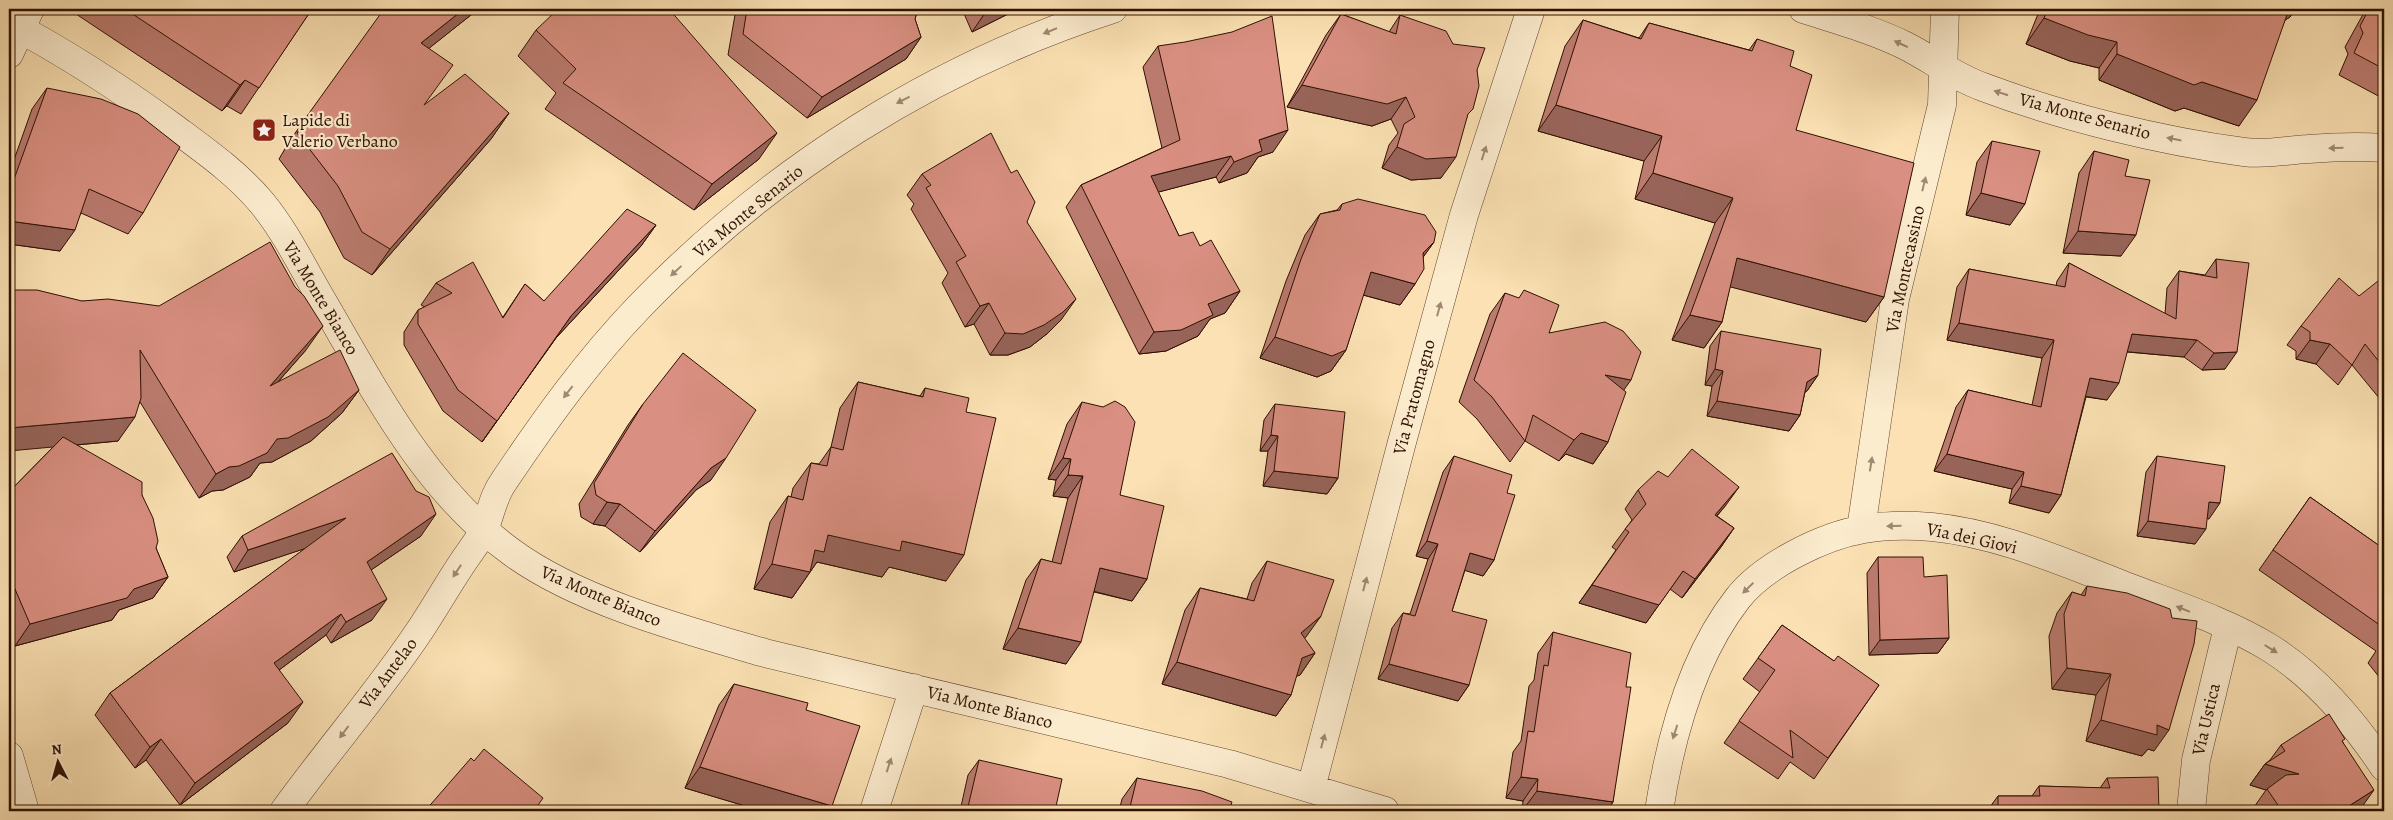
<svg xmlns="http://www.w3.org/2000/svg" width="2393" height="820" font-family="Alegreya,serif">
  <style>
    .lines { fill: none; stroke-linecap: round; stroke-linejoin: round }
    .minor-casing { stroke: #61442e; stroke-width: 29 }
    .minor { stroke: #fcecce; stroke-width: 28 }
    .wall { fill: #bb7b6f; stroke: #2e1001 }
    .shaded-wall { fill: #98645a; stroke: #2e1001 }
    .building { fill: #d98f81; stroke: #2e1001 }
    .oneway { fill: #9f8972 }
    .labels { text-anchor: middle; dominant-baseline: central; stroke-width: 4.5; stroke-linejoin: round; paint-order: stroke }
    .street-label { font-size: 18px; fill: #2e1001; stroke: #fcecce }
    .poi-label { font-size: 18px; fill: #2e1001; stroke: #fcecce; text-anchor: start }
  </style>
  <rect width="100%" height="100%" fill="#fbe1b3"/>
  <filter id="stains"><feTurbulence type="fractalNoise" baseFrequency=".004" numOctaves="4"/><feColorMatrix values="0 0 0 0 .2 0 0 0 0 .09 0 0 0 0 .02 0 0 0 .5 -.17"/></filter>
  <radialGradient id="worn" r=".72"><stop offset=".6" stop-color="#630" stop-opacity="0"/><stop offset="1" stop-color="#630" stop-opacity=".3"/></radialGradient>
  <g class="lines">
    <g class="minor-casing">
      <path id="minor" d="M1803 9C1837 20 1874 30 1906 46 1933 60 1955 77 1983 87 2063 117 2160 141 2244 152 2266 155 2287 150 2308 149 2333 147 2359 146 2384 148
        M9 23C66 53 121 89 173 127 204 150 237 173 262 203 285 231 301 264 319 295 372 385 423 488 510 551 577 601 685 630 765 653L1229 764 1385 811
        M9 54 30 9
        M1861 529 1895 299 1942 105 1945 9
        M9 756 25 811
        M1311 788 1402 442 1464 215 1531 9
        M284 811C328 750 378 693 420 630 434 609 447 586 461 565 468 554 478 542 484 530 491 513 493 496 504 481 545 420 588 360 639 307 770 171 933 67 1113 9
        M874 811 914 688
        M1659 811C1670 739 1692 657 1738 598 1764 565 1823 536 1864 529 1886 525 1909 525 1932 527 1995 533 2055 559 2113 581 2165 602 2223 619 2270 648 2316 677 2354 722 2384 767
        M2191 811 2196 760 2228 627"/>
    </g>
    <use href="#minor" class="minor"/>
  </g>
  <path class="wall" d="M79 9H312L241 114 227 106 222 111 76 14Z
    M736 9H918L915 19 921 37 906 59 807 118 728 55Z
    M962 9H1021L1014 11 972 32Z
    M2040 9H2296L2290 17 2285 20 2239 126 2184 108 2175 111 2099 80V68L2070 61 2026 44Z
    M2366 9H2384V99L2339 75 2348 54 2345 47Z
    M476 11 429 48 425 105 509 113 491 139 372 275 344 258 320 212 279 159 289 142 307 116Z
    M1341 14 1389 32 1400 15 1453 44 1477 70 1467 117 1441 178 1411 180 1382 168 1389 145 1398 133 1391 119 1372 126 1287 107 1326 35Z
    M1583 20 1639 38 1649 23 1749 50 1757 39 1790 66 1796 130 1884 297 1866 322 1730 286 1722 322 1704 348 1672 340 1715 223 1635 199 1644 161 1538 131 1565 46Z
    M536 30 759 159 694 210 545 109 556 93 518 56Z
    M1158 46 1273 152 1258 157 1247 173 1219 183 1216 177 1158 192 1179 236 1200 246 1240 291 1225 313 1210 319 1198 336 1166 351 1139 354 1066 207 1081 185 1162 148 1143 67Z
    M47 88 143 213 128 234 81 213 60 251 9 244V174L32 109Z
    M1992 141 2010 225 1966 215 1977 162Z
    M2094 151 2125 176 2121 256 2063 253 2079 173Z
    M922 174 1027 222 1061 320 1048 333 1030 347 1008 355H990L974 324 965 327 942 283 948 273 911 209 914 204 907 195Z
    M1342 204 1434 242 1423 257 1415 284 1400 305 1363 295 1346 350 1331 371 1317 377 1260 358 1286 281 1305 235 1320 214 1337 210Z
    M656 225 641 246 556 338 482 442 443 411 404 345V332L418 310 425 307 421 305 436 283 503 317 525 284 544 301Z
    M2216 259 2225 369 2202 370 2184 357 2127 352 2107 400 2086 397 2061 495 2049 513 2009 503 2012 489 1934 471 1956 407 1968 390 2032 405 2042 358 1947 340 1957 287 1969 269 2056 286 2057 281 2069 263 2165 314 2167 288 2179 271 2205 275Z
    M2384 288V404L2352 365 2338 385 2316 364 2296 359V351L2287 345 2301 326 2359 296Z
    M1505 293 1549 333 1624 390 1608 442 1593 464 1566 454 1559 461 1525 441 1510 462 1477 419 1459 402 1490 314Z
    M82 301 306 350 278 382 359 390 342 413 311 441 272 462 260 463 250 477 223 490 212 491 199 498 140 402 118 441 77 445 142 495 156 548 168 577 153 598 119 610 112 620 15 646 9 631V492L53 447Z
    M1721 331 1818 375 1807 391 1805 392 1800 415 1789 431 1707 416 1712 386 1705 385 1710 346Z
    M858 382 920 396 925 388 966 412 946 581 889 567 882 577 817 562 792 598 754 589 770 522 788 496 791 497 793 488 811 463 819 464 831 447 840 408Z
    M1082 402 1120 495 1147 579 1132 601 1094 592 1066 664 1003 649 1026 580 1041 559 1052 562 1068 498 1053 496 1056 480 1048 479 1067 424Z
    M643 404 711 480 696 490 640 552 605 526 593 524 581 517 579 504 628 425Z
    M1275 404 1338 478 1327 494 1263 486 1268 451H1260L1264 420Z
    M1454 456 1507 493 1494 560 1483 576 1465 570 1452 611 1469 685 1458 701 1378 679 1392 628 1403 613 1410 614 1428 559 1416 556 1443 472Z
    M2157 456 2209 519 2207 518 2195 544 2137 536 2146 472Z
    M1668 477 1726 505 1717 516 1734 528 1721 547 1682 598 1670 589 1646 623 1579 603 1616 550 1612 547 1632 520 1625 509 1638 490Z
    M2310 497 2384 549V683L2368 663 2376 651 2259 570Z
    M242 536H421L371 570 372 620 331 643 326 635 279 670 288 723 180 805 146 760 135 768 95 715 110 693 306 548 234 572 227 557Z
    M1878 557 1924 577 1949 638 1938 653 1869 655 1867 573Z
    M1267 561 1321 616 1304 638 1315 653 1300 675 1296 676 1291 695 1276 716 1162 684 1185 610 1200 588 1247 599 1252 583Z
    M2087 586 2154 751 2148 749 2142 756 2086 741 2096 695 2052 689 2049 636 2057 613 2072 592 2081 595Z
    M1782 625 1834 661 1879 685 1814 779 1790 762 1778 779 1724 743 1760 692 1743 679Z
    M1553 632 1626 687 1613 802 1607 811H1522L1523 801 1506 798 1513 752 1521 741 1529 686 1534 680 1538 653Z
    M734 684 806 710 832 806 828 811H762L685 788 719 705Z
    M2343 742 2359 811H2253L2252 810 2266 790 2250 785 2265 764 2270 760 2281 745Z
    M979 760 1055 811H960L968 775Z
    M1137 778 1229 811H1119L1122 799Z
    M2107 778 2159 811H1987L1998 796H2032L2039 786 2100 788Z"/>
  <path class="shaded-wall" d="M464 9H481L476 11 403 69 421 43Z
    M991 9H1021L1014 11 972 32 987 10Z
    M2287 9H2296L2290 17 2274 27Z
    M2044 18 2117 42 2099 68 2070 61 2026 44Z
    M921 37 906 59 807 118 822 97Z
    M2117 54 2202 82 2257 100 2239 126 2184 108 2175 111 2099 80Z
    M245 80 227 106 222 111 240 85Z
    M1302 85 1406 97 1391 119 1372 126 1287 107Z
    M1556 105 1662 136 1644 161 1538 131Z
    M509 113 491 139 372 275 390 249Z
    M1288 130 1273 152 1258 157 1247 173 1219 183 1234 162 1259 140Z
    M777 133 759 159 694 210 712 184Z
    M1397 147 1456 157 1441 178 1411 180 1382 168Z
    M1231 156 1216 177 1136 198 1151 176Z
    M1653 173 1733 198 1715 223 1635 199Z
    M1981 193 2025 204 2010 225 1966 215Z
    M9 221 75 230 60 251 9 244Z
    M656 225 641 246 556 338 482 442 571 316Z
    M2078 231 2136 235 2121 256 2063 253Z
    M1434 242 1419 263 1423 253Z
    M1737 258 1884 297 1866 322 1719 284Z
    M1371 272 1415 284 1400 305 1356 293Z
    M1240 291 1225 313 1210 319 1198 336 1166 351 1139 354 1154 332 1208 304Z
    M1076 299 1061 320 1048 333 1030 347 1008 355H990L1005 333Z
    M989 303 974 324 965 327 980 306Z
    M1690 315 1722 322 1704 348 1672 340Z
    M1959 323 2054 340 2042 358 1947 340Z
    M323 326 306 350 253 410 270 386Z
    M2132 334 2197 340 2184 357 2119 351Z
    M1275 337 1346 350 1331 371 1317 377 1260 358Z
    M2310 340 2330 344 2316 364 2296 359Z
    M2237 352 2225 369 2202 370 2214 353Z
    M1715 369 1723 371 1712 386 1705 385Z
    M1605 375 1631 380 1616 401Z
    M1818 375 1807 391 1796 397 1807 382Z
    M2090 378 2119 383 2107 400 2078 395Z
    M359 390 342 413 311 441 272 462 260 463 250 477 223 490 212 491 199 498 216 474 277 439Z
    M1717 401 1800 415 1789 431 1707 416Z
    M135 417 118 441 9 451V428Z
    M1581 433 1608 442 1593 464 1566 454 1559 461 1574 440Z
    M1271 435 1278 436 1268 451H1260Z
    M1947 454 2024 472 2012 489 1934 471Z
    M726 458 711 480 696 490 640 552 655 531 711 468Z
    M1063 458 1071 459 1056 480 1048 479Z
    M1274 471 1338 478 1327 494 1263 486Z
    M1068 475 1083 476 1068 498 1053 496Z
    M2021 486 2061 495 2049 513 2009 503Z
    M1739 487 1726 505 1702 533 1715 515Z
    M607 502 620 504 605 526 593 524Z
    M2209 502 2220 503 2209 519 2199 517Z
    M436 514 421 536 352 583 367 562Z
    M346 518 331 540 234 572 248 550Z
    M2148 521 2206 529 2195 544 2137 536Z
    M1734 528 1721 547 1682 598 1695 579Z
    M828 535 902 541 964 555 946 581 889 567 882 577 817 562 792 598 754 589 772 564 815 550Z
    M1427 541 1438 544 1428 559 1416 556Z
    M1470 553 1494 560 1483 576 1460 569Z
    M1100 568 1147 579 1132 601 1085 589Z
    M1683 571 1646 623 1579 603 1592 585Z
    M168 577 153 598 119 610 112 620 15 646 30 624Z
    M387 599 372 620 331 643 346 622Z
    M341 614 326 635 259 685 274 663Z
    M1321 616 1306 637 1286 655 1301 633Z
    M1018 628 1081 642 1066 664 1003 649Z
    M1949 638 1938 653 1869 655 1880 640Z
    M1315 653 1300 675 1287 680 1302 658Z
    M1177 662 1291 695 1276 716 1162 684Z
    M1389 664 1469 685 1458 701 1378 679Z
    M2067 668 2111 674 2096 695 2052 689Z
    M303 702 288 723 180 805 195 783Z
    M2101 720 2157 725 2169 730 2154 751 2148 749 2142 756 2086 741Z
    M161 739 146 760 135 768 150 747Z
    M2265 764 2299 774 2266 790 2250 785Z
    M700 767 832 806 828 811H762L685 788Z
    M1521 777 1538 779 1523 801 1506 798Z
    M2374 790 2359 811H2341Z
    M1537 791 1613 802 1607 811H1522Z"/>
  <path class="building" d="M125 9H312L259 88 245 80 240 85Z
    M384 9H464L421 43 453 65 424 105 465 74 509 113 390 249 362 232 338 186 297 133 307 116Z
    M558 9H669L777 133 712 184 563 83 576 69 536 30Z
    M747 9H918L915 19 921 37 822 97 743 34Z
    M2048 9H2289L2257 100 2202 82 2194 85 2117 54V42L2088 35 2044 18Z
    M2369 9H2384V69L2354 53 2363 33 2360 26Z
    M1341 14 1396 34 1400 15 1446 31 1453 44 1485 48 1477 70 1479 86 1473 109 1468 114 1456 157 1426 159 1397 147 1404 124 1415 117 1406 97 1387 104 1302 85Z
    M1272 16 1288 130 1259 140 1262 151 1234 162 1231 156 1151 176 1179 236 1193 232 1200 246 1211 240 1240 291 1208 304 1213 315 1181 330 1154 332 1081 185 1180 140 1158 46 1185 42 1232 32Z
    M1583 20 1641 39 1649 23 1752 51 1757 39 1794 51 1790 66 1812 75 1796 130 1914 163 1884 297 1737 258 1722 322 1690 315 1733 198 1653 173 1662 136 1556 105Z
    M47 88 101 99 138 114 180 147 143 213 89 189 75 230 9 221V193Z
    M991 133 1011 173 1017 170 1035 202 1027 222 1076 299 1063 312 1044 325 1023 334 1005 333 989 303 980 306 956 262 966 256 926 188 931 185 922 174Z
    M1992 141 2040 151 2025 204 1981 193Z
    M2094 151 2129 160 2125 176 2150 180 2136 235 2078 231Z
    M1358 199 1425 215 1436 232 1434 242 1423 253 1424 269 1415 284 1371 272 1346 350 1332 356 1275 337 1301 259 1320 214 1340 210 1342 204Z
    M627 209 656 225 571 316 497 421 458 390 418 324V310L452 293 436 283 473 262 503 318 525 284 544 301Z
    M270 242 295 287 304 296 323 326 270 386 340 350 359 390 328 417 288 438 277 439 267 453 239 466 229 467 216 474 140 350 141 398 135 417 9 428V290H37L82 301 108 299 159 306Z
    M2216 259 2249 263 2237 352 2214 353 2197 340 2132 334 2119 383 2090 378 2061 495 2021 486 2024 472 1947 454 1968 390 2041 407 2054 340 1959 323 1969 269 2065 287 2069 263 2176 319 2179 271 2217 278Z
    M2339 278 2359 296 2378 281 2384 288V368L2365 344 2352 365 2330 344 2310 340V332L2301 326Z
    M1524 290 1559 305 1549 333 1605 322 1623 331 1641 352 1631 380 1605 375 1626 392 1608 442 1581 433 1574 440 1533 415 1525 441 1492 397 1474 380 1505 293 1519 298Z
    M1721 331 1821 349 1818 375 1807 382 1800 415 1717 401 1723 371 1715 369Z
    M683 353 756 410 726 458 711 468 655 531 620 504 607 502 596 495 594 483 643 404Z
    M858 382 923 397 925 388 969 398 966 412 996 418 964 555 902 541 900 551 828 535 824 552 815 550 810 572 772 564 788 496 803 500 811 463 827 466 831 447 843 450Z
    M1115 401 1125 407 1135 422 1120 495 1164 506 1147 579 1100 568 1081 642 1018 628 1041 559 1061 564 1083 476 1068 475 1071 459 1063 458 1082 402 1103 407Z
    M1275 404 1345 412 1338 478 1274 471 1278 436 1271 435Z
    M63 437 142 482V495L153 518 158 541 156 548 168 577 134 589 127 598 30 624 9 575V492Z
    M1692 449 1739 487 1715 515 1734 528 1695 579 1683 571 1659 605 1592 585 1629 532 1625 529 1646 504 1638 490 1658 471 1668 477Z
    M392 453 416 491 429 497 436 514 367 562 387 599 346 622 341 614 274 663 303 702 195 783 161 739 150 747 110 693 346 518 248 550 242 536Z
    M1454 456 1512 475 1507 493 1515 495 1494 560 1470 553 1452 611 1487 620 1469 685 1389 664 1403 613 1415 616 1438 544 1427 541Z
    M2157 456 2225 466 2220 503 2209 502 2206 529 2148 521Z
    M2310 497 2384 549V628L2273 550Z
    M1878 557H1923L1924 577 1947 575 1949 638 1880 640Z
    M1267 561 1334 580 1321 616 1301 633 1315 653 1302 658 1291 695 1177 662 1200 588 1254 601Z
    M2087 586 2127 593 2170 609 2172 618 2197 621 2194 644 2169 730 2157 725V735L2101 720 2111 674 2067 668 2064 614 2072 592 2085 596Z
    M1782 625 1834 661 1838 656 1879 685 1828 758 1790 730 1793 758 1739 721 1775 670 1758 658Z
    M1553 632 1631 653 1626 687H1631L1613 802 1537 791 1538 779 1521 777 1528 731 1534 732 1544 665 1548 666Z
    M2384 639V648L2381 644Z
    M734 684 808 703 806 710 860 726 832 806 700 767Z
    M2329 714 2345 739 2342 741 2374 790 2341 811H2282L2267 789 2286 775 2299 774 2265 764 2285 751 2281 745Z
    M484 749 543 798 534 811H425L471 758 474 761Z
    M979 760 1062 779 1055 811H967Z
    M2158 777 2159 811H1998V796H2040L2039 786 2110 788 2107 778Z
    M1137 778 1202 791 1232 802 1229 811H1129Z"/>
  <defs><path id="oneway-solid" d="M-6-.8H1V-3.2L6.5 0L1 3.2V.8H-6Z" transform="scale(1.25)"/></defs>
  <g class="oneway">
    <use href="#oneway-solid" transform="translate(1050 31) rotate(158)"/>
    <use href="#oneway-solid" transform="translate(1901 44) rotate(-155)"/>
    <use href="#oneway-solid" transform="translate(2001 93) rotate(-162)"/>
    <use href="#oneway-solid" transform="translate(903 100) rotate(153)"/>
    <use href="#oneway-solid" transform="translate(2174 139) rotate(-169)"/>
    <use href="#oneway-solid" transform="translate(2336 148) rotate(178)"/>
    <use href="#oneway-solid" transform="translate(1484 153) rotate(-72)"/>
    <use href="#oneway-solid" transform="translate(1924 184) rotate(-76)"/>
    <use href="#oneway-solid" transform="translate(676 271) rotate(137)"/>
    <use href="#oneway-solid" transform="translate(1439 309) rotate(-75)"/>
    <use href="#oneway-solid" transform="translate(568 392) rotate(128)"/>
    <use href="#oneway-solid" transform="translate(1871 464) rotate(-81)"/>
    <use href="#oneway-solid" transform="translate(1894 526) rotate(178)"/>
    <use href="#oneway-solid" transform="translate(457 571) rotate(123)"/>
    <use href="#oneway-solid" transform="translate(1365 584) rotate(-75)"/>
    <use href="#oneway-solid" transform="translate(1748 588) rotate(136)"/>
    <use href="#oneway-solid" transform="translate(2183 609) rotate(-158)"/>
    <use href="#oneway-solid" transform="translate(2271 649) rotate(32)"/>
    <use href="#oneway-solid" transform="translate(344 732) rotate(127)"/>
    <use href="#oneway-solid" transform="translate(1675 732) rotate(108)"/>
    <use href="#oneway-solid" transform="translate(1323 741) rotate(-75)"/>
    <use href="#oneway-solid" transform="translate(889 765) rotate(-72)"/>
  </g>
  <defs>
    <g id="sight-square" transform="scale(1.25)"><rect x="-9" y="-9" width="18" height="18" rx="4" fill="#8f2418" stroke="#fcecce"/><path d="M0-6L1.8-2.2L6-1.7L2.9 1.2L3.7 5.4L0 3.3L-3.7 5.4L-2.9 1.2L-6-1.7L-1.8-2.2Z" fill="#fff"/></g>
  </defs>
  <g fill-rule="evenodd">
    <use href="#sight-square" x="264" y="130"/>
  </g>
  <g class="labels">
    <g class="street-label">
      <text transform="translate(2085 116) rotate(15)">Via Monte Senario</text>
      <text transform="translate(748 211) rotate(-39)">Via Monte Senario</text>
      <text transform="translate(1905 269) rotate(-78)">Via Montecassino</text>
      <text transform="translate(321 298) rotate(59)">Via Monte Bianco</text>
      <text transform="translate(1414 397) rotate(-75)">Via Pratomagno</text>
      <text transform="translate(1972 538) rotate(12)">Via dei Giovi</text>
      <text transform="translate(601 596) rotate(23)">Via Monte Bianco</text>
      <text transform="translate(388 673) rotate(-53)">Via Antelao</text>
      <text transform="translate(990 707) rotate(14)">Via Monte Bianco</text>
      <text transform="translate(2206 719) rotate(-77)">Via Ustica</text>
    </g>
    <g class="poi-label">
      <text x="282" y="120">Lapide di<tspan x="282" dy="21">Valerio Verbano</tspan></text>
    </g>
  </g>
  <rect width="2393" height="820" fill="none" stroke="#fbe1b3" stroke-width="30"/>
  <rect x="10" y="10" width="2373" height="800" fill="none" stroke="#2e1001" stroke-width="2.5"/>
  <rect x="15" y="15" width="2363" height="790" fill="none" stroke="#2e1001"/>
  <g transform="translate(58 762) rotate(354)" stroke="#fcecce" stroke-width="4" paint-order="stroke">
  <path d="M0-4L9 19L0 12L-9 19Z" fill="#2e1001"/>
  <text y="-8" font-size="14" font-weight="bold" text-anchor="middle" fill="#2e1001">N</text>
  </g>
  <rect width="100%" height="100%" filter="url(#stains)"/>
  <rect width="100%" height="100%" fill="url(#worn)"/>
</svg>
